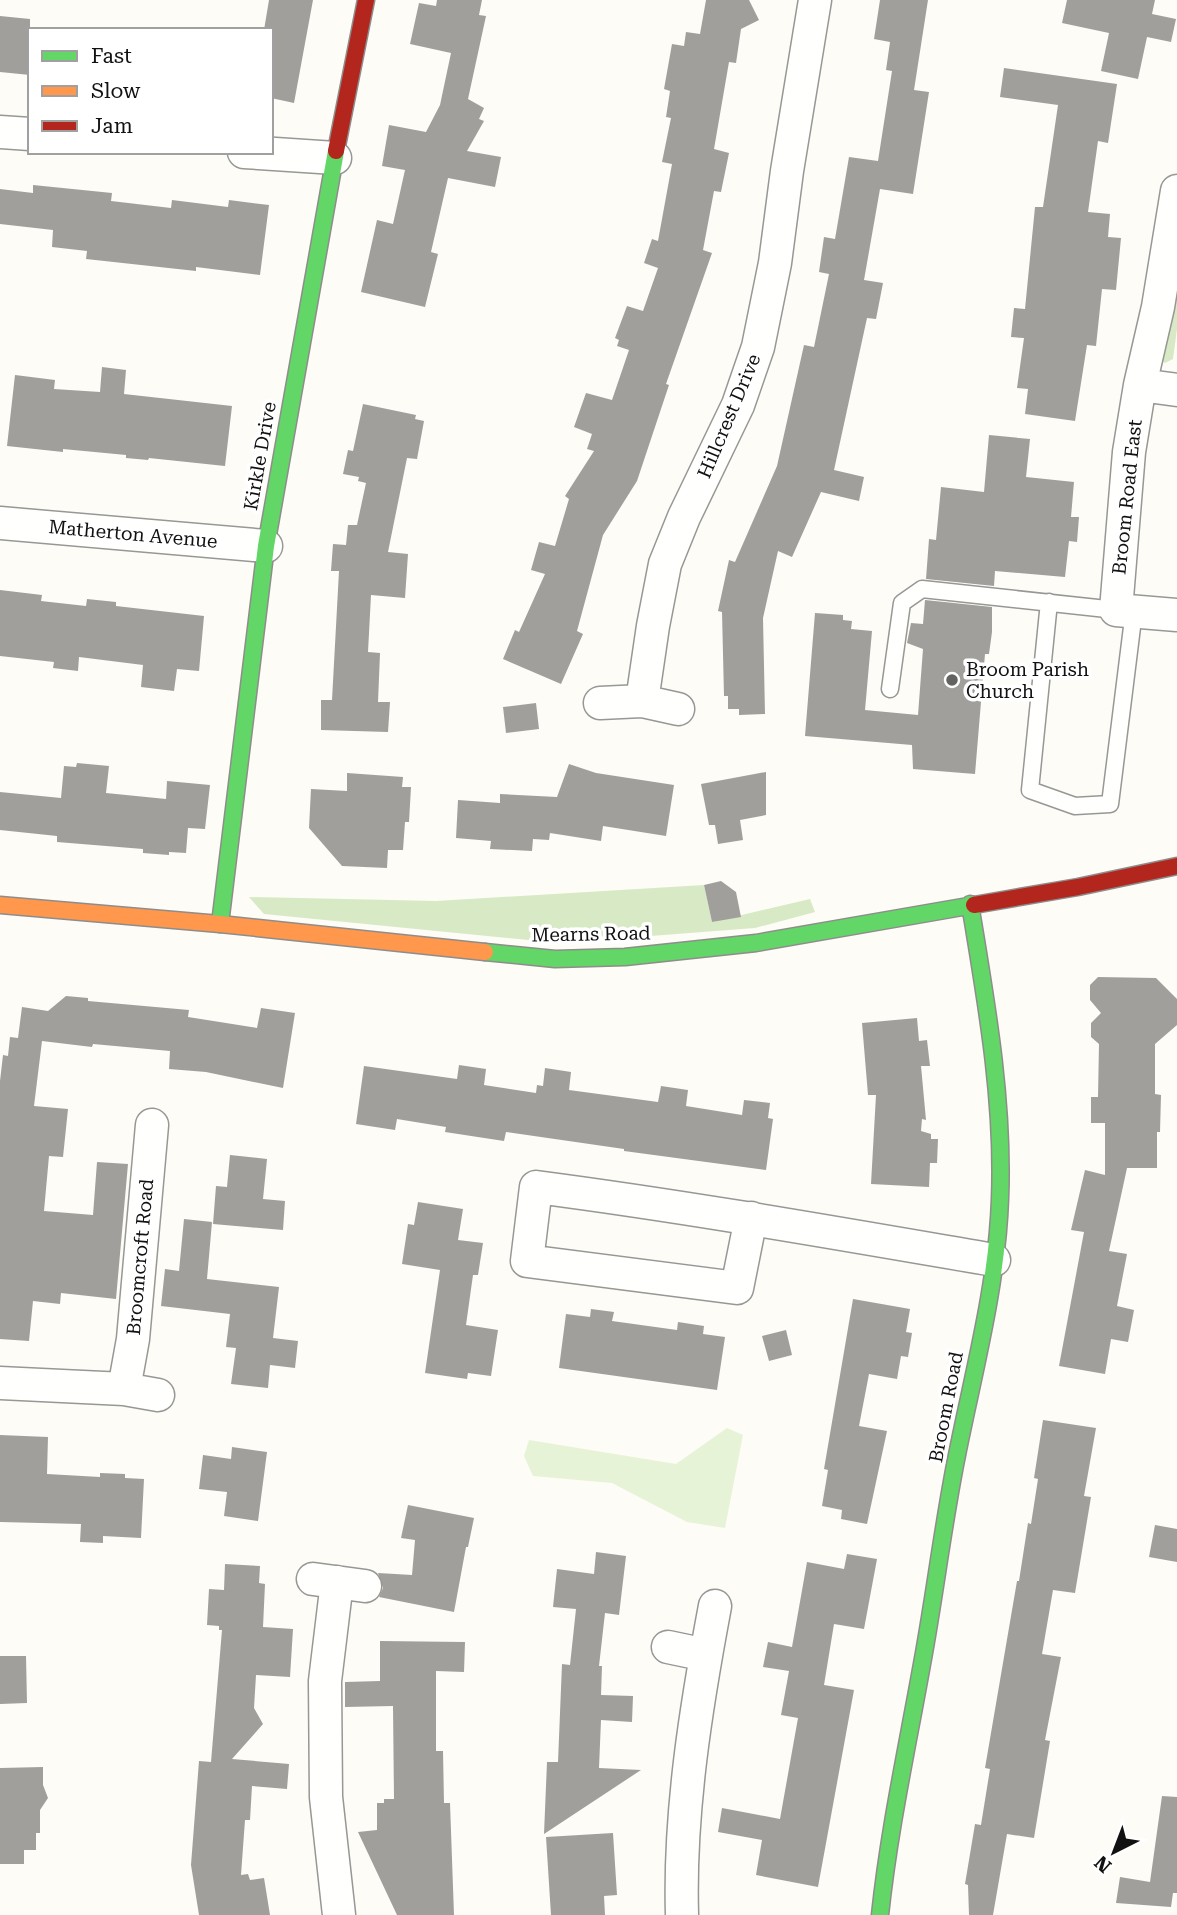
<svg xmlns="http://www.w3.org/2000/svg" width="1177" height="1915" font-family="'Roboto Serif',serif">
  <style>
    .green { fill: #e7f3d7 }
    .forest { fill: #d8eac5 }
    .building { fill: #a19f9c }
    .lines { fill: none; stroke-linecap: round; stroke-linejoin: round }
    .lane-casing { stroke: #979795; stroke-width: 19 }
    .street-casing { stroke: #979795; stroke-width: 35 }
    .fast-casing { stroke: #8e8d8b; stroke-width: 19 }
    .slow-casing { stroke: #8e8d8b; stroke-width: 19 }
    .jam-casing { stroke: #8e8d8b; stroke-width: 19 }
    .lane { stroke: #fffffe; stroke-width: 16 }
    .street { stroke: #fffffe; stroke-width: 32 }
    .fast { stroke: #63d668; stroke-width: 16 }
    .slow { stroke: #ff974d; stroke-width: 16 }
    .jam { stroke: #b3261e; stroke-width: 16 }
    .poi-dot { fill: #646362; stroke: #fff; stroke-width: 2.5 }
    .labels { text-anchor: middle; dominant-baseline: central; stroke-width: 7; stroke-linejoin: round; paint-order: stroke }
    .street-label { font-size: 19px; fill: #111; stroke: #fff }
    .poi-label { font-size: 19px; fill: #111; stroke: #fff; text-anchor: start }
  </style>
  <rect width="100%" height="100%" fill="#fdfcf7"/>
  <path class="green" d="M727 1428 743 1435 725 1528 687 1522 612 1483 533 1476 524 1456 529 1440 676 1464Z"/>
  <path class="forest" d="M1177 239V329L1173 359 1165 363 1155 356Z
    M704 885 712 922 810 899 815 912 755 928 559 943 264 914 249 897 436 901Z"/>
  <path class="building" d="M269 0H313L294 103 271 98V30H264Z
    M437 0H482L479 15 486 16 468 99 484 108 479 119 484 121 467 151 501 157 495 187 448 178 431 252 438 254 425 307 361 292 377 220 393 224 405 170 382 166 389 125 426 132 440 105 451 53 410 44 419 3 436 6Z
    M706 0H749L759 20 741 29 736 63 729 62 714 149 729 153 721 192 714 191 703 250 712 253 666 384 669 385 637 481 603 535 577 631 583 634 561 684 503 659 515 630 519 632 545 574 531 570 539 542 555 546 569 499 565 496 594 451 587 449 592 434 574 427 586 393 612 400 629 350 617 346 619 340 615 338 627 306 643 311 658 268 644 263 652 239 658 241 672 164 662 162 671 118 666 117 670 91 664 89 672 44 684 46 686 32 700 34Z
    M880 0H928L914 90 929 92 913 194 880 189 864 280 883 283 876 319 867 318 834 470 864 477 859 501 821 492 792 557 778 551 763 618 765 714 739 715V709H728V696H724L722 612 718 611 729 560 735 562 777 466 804 345 814 347 829 274 819 272 824 237 835 239 849 157 878 161 892 71 886 70 890 42 874 39Z
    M1067 0H1155L1152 14 1176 19 1171 42 1147 37 1138 79 1101 71 1109 33 1062 23Z
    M0 16 30 19V75L0 72Z
    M1004 68 1117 84 1108 143 1098 141 1088 212 1110 214 1108 237 1121 238 1116 290 1102 289 1096 346 1087 345 1075 421 1025 414 1028 389 1017 388 1024 338 1011 337 1014 308 1025 309 1035 207H1043L1058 105 1000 97Z
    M33 185 112 193 111 201 171 208 172 200 228 207 229 200 269 205 260 275 196 267V271L86 259 87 251 52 247 53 230 0 224V189L33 193Z
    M102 367 126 370 124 394 232 406 225 466 149 458 148 460 126 458V455L63 449V452L7 446 15 375 55 380 54 389 100 392Z
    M363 404 416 415 415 419 424 421 417 459 407 458 388 552 408 554 405 598 371 595 368 652 380 653 378 702H390L388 732 321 730V700H332L339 571H331L333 544 346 545 348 525H357L366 483 358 481 359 477 343 474 348 450 353 451Z
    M989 435 1030 439 1026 477 1074 482 1071 517H1079L1077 542 1069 541 1065 577 995 571 994 586 926 579 929 539 936 540 941 487 984 492Z
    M0 590 42 595 41 601 86 606 87 599 116 602V606L204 616 199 671 177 669 174 691 141 687 143 665 79 657 78 671 53 668 54 662 0 656Z
    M925 600 992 607V632L989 654H985L975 774 913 769 912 745 805 736 815 613 843 615V620L852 621 851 629 872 631 865 710 918 715 923 649 907 643 911 623 923 624Z
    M536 703 539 729 506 733 503 707Z
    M77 763 109 766 106 793 166 799 167 781 210 785 205 829 188 828 186 853 169 852V855L143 853V849L57 842V836L0 830V792L61 798 64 766 76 767Z
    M569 764 596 773 674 785 666 836 603 826 601 841 550 833 549 840 533 839 532 851 490 849 491 841 456 838 458 800 500 803V794L557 797Z
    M766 772V815L740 820 743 840 718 844 715 825H709L701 784Z
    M347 773 403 777 402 787H411L409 822H405L403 850H388L387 868 342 866 309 828 311 789 347 791Z
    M721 881 736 892 741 917 712 922 704 885Z
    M1098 977 1156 978 1177 999V1025L1155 1044V1094L1161 1095 1160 1132H1157V1168H1127L1109 1251 1127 1254 1117 1306 1134 1310 1128 1342 1111 1339 1105 1374 1059 1366 1084 1232 1071 1230 1085 1170 1105 1175V1123H1091V1097H1098L1099 1044 1091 1037V1023L1101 1013 1090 1000V985Z
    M66 996 88 998V1001L189 1010 188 1017 257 1028 261 1008 295 1013 283 1088 206 1072 169 1069 170 1051 93 1044 92 1047 42 1041 34 1106 68 1109 63 1157 49 1156 44 1211 93 1215 97 1162 128 1164 116 1299 61 1293 60 1304 33 1301 29 1341 0 1339V1081L3 1055 8 1056 10 1037 18 1038 22 1007 48 1011Z
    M917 1018 919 1041 927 1040 930 1066H921L926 1120 922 1119 921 1131 931 1134V1139H938L937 1163H930L929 1187 871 1184 876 1095H868L862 1023Z
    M459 1065 486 1069 484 1085 536 1093 537 1085 543 1086 545 1068 571 1072 569 1090 658 1102 661 1086 688 1090 686 1106 742 1115 744 1100 770 1103 768 1118 773 1119 766 1170 624 1151V1149L506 1132 504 1141 445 1132 446 1127 397 1119 395 1130 356 1124 364 1066 457 1079Z
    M230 1155 267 1159 263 1199 285 1201 283 1230 213 1224 216 1186 227 1187Z
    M418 1202 463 1209 458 1240 483 1243 478 1275H473L466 1325 498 1330 491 1376 468 1373 467 1379 425 1373 440 1270 402 1264 408 1224 414 1225Z
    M184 1219 212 1222 207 1279 279 1287 273 1338 298 1341 295 1368 270 1365 268 1388 231 1384 236 1348 226 1347 230 1314 161 1306 165 1269 179 1271Z
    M853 1299 910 1309 906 1332 912 1333 908 1357 901 1356 897 1379 869 1374 859 1426 887 1431 867 1524 841 1519 842 1510 822 1506 828 1470 824 1469Z
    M591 1309 614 1312 612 1321 677 1330 678 1322 704 1326 703 1334 725 1337 717 1390 559 1368 566 1314 590 1317Z
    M786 1330 792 1355 769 1361 762 1336Z
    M1043 1420 1096 1428 1084 1496 1091 1497 1075 1593 1053 1590 1042 1654 1061 1657 1045 1740 1050 1741 1034 1838 1007 1834 993 1915H969L968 1885 965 1884 975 1824 981 1825 990 1769 985 1768 1017 1581H1019L1028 1523 1031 1524 1038 1479 1034 1478Z
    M0 1435 48 1437 47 1474 100 1477V1473L125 1474V1478L144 1479 141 1538 103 1536V1543L80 1542 81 1524 0 1522Z
    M232 1447 267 1452 258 1521 224 1516 227 1492 199 1489 203 1455 231 1459Z
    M408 1505 474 1518 468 1547H466L454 1612 379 1597 383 1588 378 1573 412 1575 415 1540 401 1538Z
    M1155 1525 1177 1529V1562L1149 1557Z
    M596 1552 626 1556 619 1615 605 1613 599 1666H602L601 1695 633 1696 632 1722 601 1720 599 1768 641 1770 544 1834 547 1762H558L562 1664 570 1665 576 1609 553 1607 557 1569 594 1574Z
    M847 1554 877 1559 864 1629 834 1624 824 1685 854 1690 818 1887 756 1875 762 1840 718 1832 722 1808 780 1819 798 1718 781 1715 789 1671 763 1667 768 1642 792 1647 807 1562 844 1569Z
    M225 1564 260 1566 259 1583 265 1584 263 1627 293 1629 290 1677 256 1675 254 1708 263 1724 232 1759 289 1764 287 1789 252 1786 250 1820H245L241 1875 248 1874 250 1880 264 1878 270 1915H199L191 1865 199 1761 211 1762 222 1630H219V1626L207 1625 209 1589 224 1590Z
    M380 1641 465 1642 464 1672 436 1671V1751H443L444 1803H450L454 1915H397L358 1832 377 1830V1803H384V1799H394L393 1706 345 1707V1682L380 1681Z
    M0 1656H26L27 1703 0 1704Z
    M43 1767V1785L48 1798 40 1810V1833H36V1850H24V1864H0V1768Z
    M1162 1796 1177 1797V1893H1173L1171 1907 1116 1903 1120 1877 1150 1882Z
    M613 1833 617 1895 604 1896 605 1915H551L546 1837Z"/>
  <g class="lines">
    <g class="lane-casing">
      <path id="lane" d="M1049 602 1030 790 1075 806 1110 804 1134 611
        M890 689 902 603 922 589 1116 610"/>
    </g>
    <g class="street-casing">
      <path id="street" d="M0 132 30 134
        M244 152 335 158
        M1177 191 1158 307 1140 385 1177 390
        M1140 385 1129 452 1116 610 1177 615
        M0 523 266 546
        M642 701 653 626 665 564 684 517 738 405 758 347 775 263 787 171 815 0
        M600 703 642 701 678 709
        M751 1218 737 1288 527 1261 536 1187C689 1207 842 1234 994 1260
        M0 1383 124 1389 158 1395
        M124 1389 133 1339 152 1125
        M313 1579 365 1586
        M337 1582 325 1681 326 1797 339 1915
        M668 1647 706 1655
        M682 1915C679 1812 696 1707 715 1606"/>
    </g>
    <g class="fast-casing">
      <path id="fast" d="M220 924 266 546 336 151
        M485 952 555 959 625 957 756 943 974 905
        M880 1915C889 1830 907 1748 922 1664 935 1594 943 1524 957 1455 974 1370 997 1286 1000 1199 1004 1100 986 1001 970 904"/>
    </g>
    <g class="slow-casing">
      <path id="slow" d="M0 905 220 924 485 952"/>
    </g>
    <g class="jam-casing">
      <path id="jam" d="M336 151 366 0
        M974 905 1078 887 1177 866"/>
    </g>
    <use href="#lane" class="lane"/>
    <use href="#street" class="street"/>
    <use href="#fast" class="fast"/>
    <use href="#slow" class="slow"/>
    <use href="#jam" class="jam"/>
  </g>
  <circle class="poi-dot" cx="952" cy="680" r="7"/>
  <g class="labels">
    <g class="street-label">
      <text transform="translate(729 416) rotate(-67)">Hillcrest Drive</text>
      <text transform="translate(260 456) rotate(-80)">Kirkle Drive</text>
      <text transform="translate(1127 497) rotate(-84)">Broom Road East</text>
      <text transform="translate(133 534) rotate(5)">Matherton Avenue</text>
      <text transform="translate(591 934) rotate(-1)">Mearns Road</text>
      <text transform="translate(140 1257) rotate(-85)">Broomcroft Road</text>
      <text transform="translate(946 1407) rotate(-79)">Broom Road</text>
    </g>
    <g class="poi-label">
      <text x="966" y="669">Broom Parish<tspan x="966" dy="22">Church</tspan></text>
    </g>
  </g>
  <rect x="28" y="28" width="245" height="126" fill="#ffffff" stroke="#a0a0a0" stroke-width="2"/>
  <rect x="42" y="51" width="35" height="10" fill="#63d668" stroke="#a0a0a0" stroke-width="2"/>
  <text x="91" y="63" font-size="21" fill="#111111">Fast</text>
  <rect x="42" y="86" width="35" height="10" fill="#ff974d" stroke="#a0a0a0" stroke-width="2"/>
  <text x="91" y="98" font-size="21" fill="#111111">Slow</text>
  <rect x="42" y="121" width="35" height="10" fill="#b3261e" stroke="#a0a0a0" stroke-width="2"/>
  <text x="91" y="133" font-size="21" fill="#111111">Jam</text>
  <g transform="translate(1114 1852) rotate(222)" stroke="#ffffff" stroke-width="5" paint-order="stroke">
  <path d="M0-5L12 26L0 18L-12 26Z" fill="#111111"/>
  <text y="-10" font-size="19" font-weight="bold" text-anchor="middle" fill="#111111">N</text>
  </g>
</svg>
